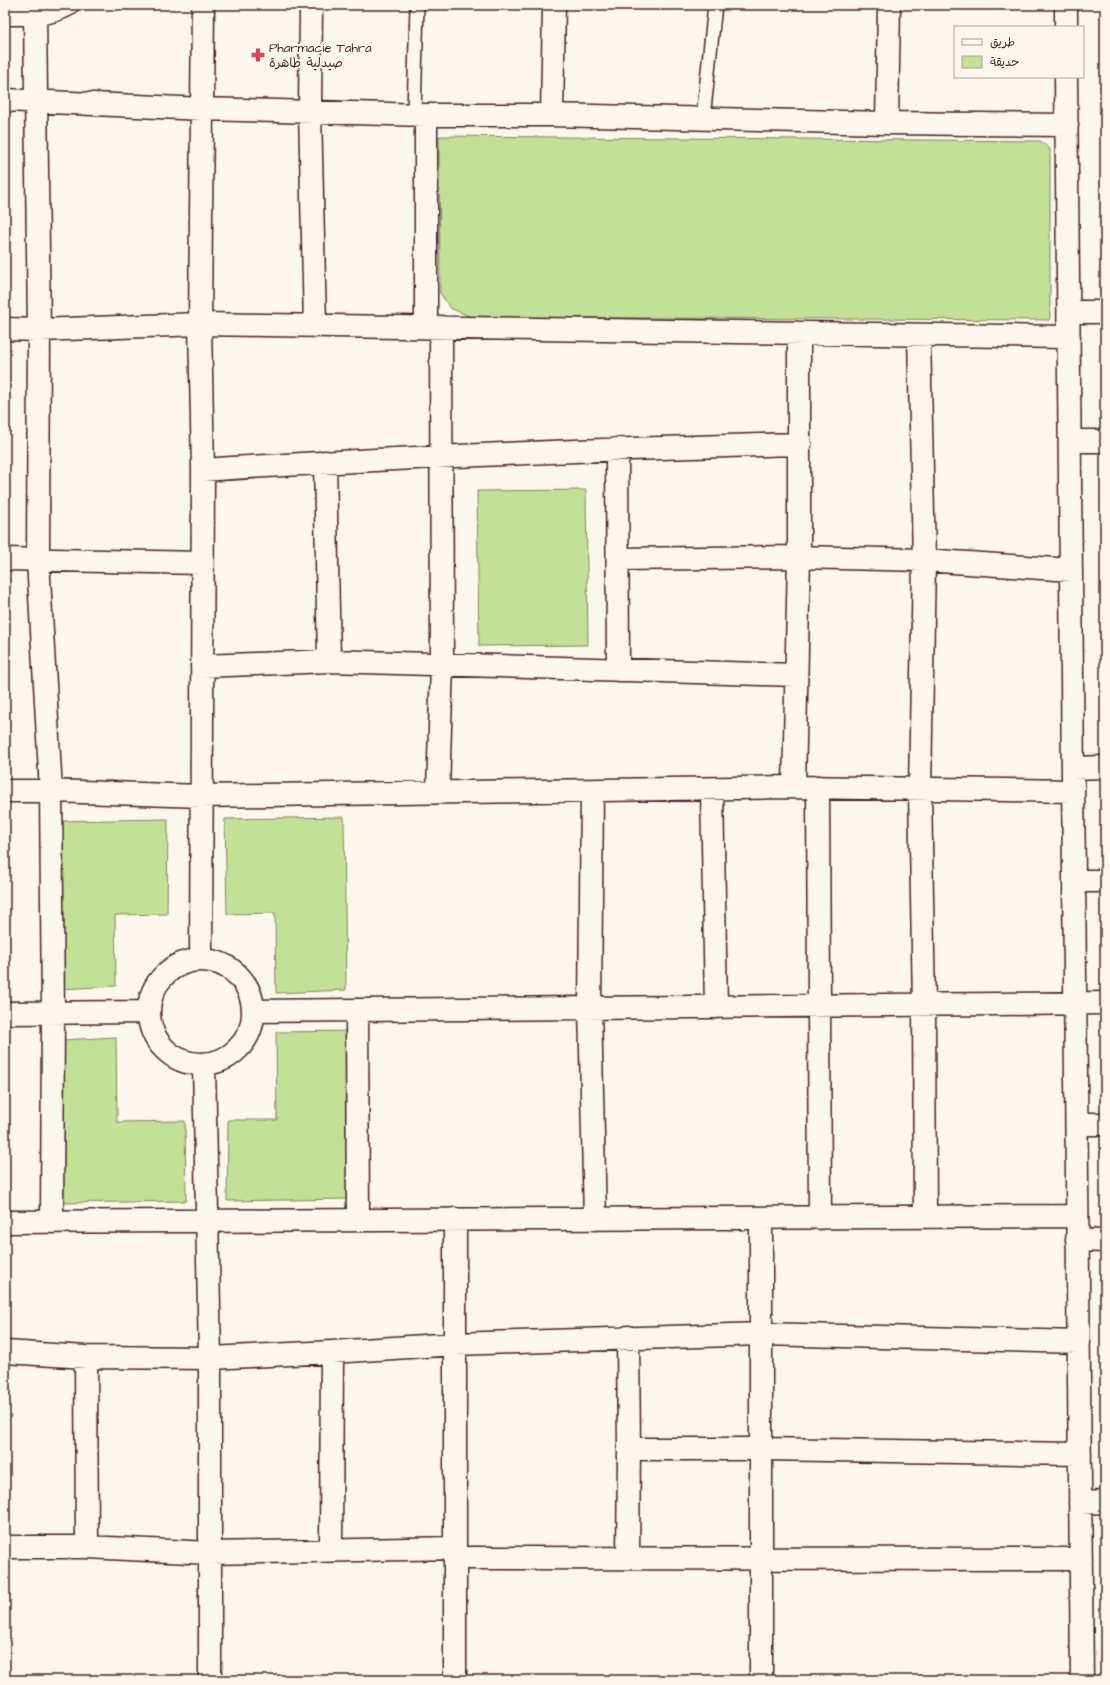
<svg xmlns="http://www.w3.org/2000/svg" width="1110" height="1685" font-family="'Architects Daughter','Playpen Sans Arabic',sans-serif">
  <style>
    .built { fill: #f8e6e7 }
    .green { fill: #c3e097; stroke: #868061 }
    .lines { fill: none; stroke-linecap: round; stroke-linejoin: round }
    .lane-casing { stroke: #4a1f2b; stroke-width: 16 }
    .street-casing { stroke: #4a1f2b; stroke-width: 25 }
    .lane { stroke: #fbf7ec; stroke-width: 13 }
    .street { stroke: #fbf7ec; stroke-width: 22 }
    .labels { text-anchor: middle; dominant-baseline: central; stroke-width: 4; stroke-linejoin: round; paint-order: stroke }
    .poi-label { font-size: 13px; fill: #4a1f2b; stroke: #fbf7ec; text-anchor: start }
  </style>
  <rect width="100%" height="100%" fill="#fbf7ec"/>
  <filter id="ink" filterUnits="userSpaceOnUse"><feTurbulence type="fractalNoise" baseFrequency=".025" numOctaves="2"/><feDisplacementMap in="SourceGraphic" scale="8" xChannelSelector="R" yChannelSelector="G"/><feConvolveMatrix kernelMatrix="1 2 1 2 8 2 1 2 1" color-interpolation-filters="sRGB"/></filter>
  <g filter="url(#ink)">
    <path class="built" d="M1100 5H1105V294H1098Z"/>
    <path class="green" d="M439 136 1040 141 1050 149V320L471 317 450 308 440 293Z
      M586 490 588 645 479 646 477 491Z
      M344 817 346 990 276 993 275 913 227 914 225 819Z
      M168 819 167 914 115 915 116 986 61 989 59 821Z
      M347 1031 349 1199 227 1201 228 1120H277L276 1032Z
      M116 1037 117 1122 185 1121 186 1201 63 1203 61 1040Z"/>
    <g class="lines">
      <g class="lane-casing">
        <path id="lane" d="M414 114 417 5
          M703 119 715 5"/>
      </g>
      <g class="street-casing">
        <path id="street" d="M311 5 310 111 315 325
          M1066 5V27
          M5 14C26 14 47 16 67 5
          M35 14 39 330 38 560 51 791 53 1012 52 1222
          M1066 77 1082 1680
          M5 100 203 109 426 115H552L887 123 1067 125
          M552 115 554 5
          M887 123 889 5
          M1069 312H1105
          M426 327V115
          M5 329 39 330 200 324 1069 337
          M919 335 924 560 920 790 924 1005 925 1217
          M1070 441H1105
          M617 449 618 670
          M325 462 329 661
          M203 470C402 457 601 449 800 444
          M5 559 202 563
          M618 559 799 557 924 560 1071 570
          M202 666 329 661 796 675
          M1073 768 1105 767
          M794 787 799 557V333
          M818 787 820 1218
          M712 789 716 1007
          M5 791H51L201 796 794 787 1073 791
          M592 791 590 1008 595 1219
          M438 792 442 664 441 327
          M1074 881H1105
          M201 960 203 470 200 324 203 5
          M149 1012a52 52 0 1 1 104 0a52 52 0 1 1-104 0Z
          M357 1010 358 1220
          M253 1011 1105 1003
          M5 1013 149 1012
          M204 1064 210 1358V1680
          M1077 1124H1105
          M761 1218V1680
          M455 1219V1680
          M5 1222 1077 1216
          M1077 1240 1105 1241
          M628 1337 629 1449H761L1080 1454
          M5 1352 86 1357 210 1358 332 1352 455 1344 761 1334 1079 1342
          M86 1357 87 1547
          M1080 1503 1105 1502
          M5 1547H87L210 1553 455 1548
          M331 1550 332 1352
          M628 1557 629 1449
          M456 1558C664 1557 872 1559 1081 1559"/>
      </g>
      <use href="#lane" class="lane"/>
      <use href="#street" class="street"/>
    </g>
  </g>
  <defs>
    <g id="pharmacy-bare" transform="scale(1.08)"><path d="M-2-6h4v4h4v4h-4v4h-4v-4h-4v-4h4Z" fill="#d1495b" stroke="#fbf7ec" stroke-width="2.5" paint-order="stroke"/></g>
  </defs>
  <g fill-rule="evenodd">
    <use href="#pharmacy-bare" x="258" y="55"/>
  </g>
  <g class="labels">
    <g class="poi-label">
      <text x="269" y="48">Pharmacie Tahra<tspan x="269" dy="15">صيدلية طاهرة</tspan></text>
    </g>
  </g>
  <rect width="1110" height="1685" fill="none" stroke="#fbf7ec" stroke-width="20"/>
  <rect x="10" y="10" width="1090" height="1665" fill="none" stroke="#4a1f2b" stroke-width="1.5" filter="url(#ink)"/>
  <rect x="954" y="26" width="130" height="52" fill="#fbf7ec" stroke="#b4a19f"/>
  <rect x="962" y="39" width="20" height="6" fill="#fbf7ec" stroke="#b4a19f"/>
  <text x="990" y="46" font-size="12" fill="#4a1f2b">طريق</text>
  <rect x="962" y="56" width="20" height="12" fill="#c3e097" stroke="#b4a19f"/>
  <text x="990" y="66" font-size="12" fill="#4a1f2b">حديقة</text>
</svg>
